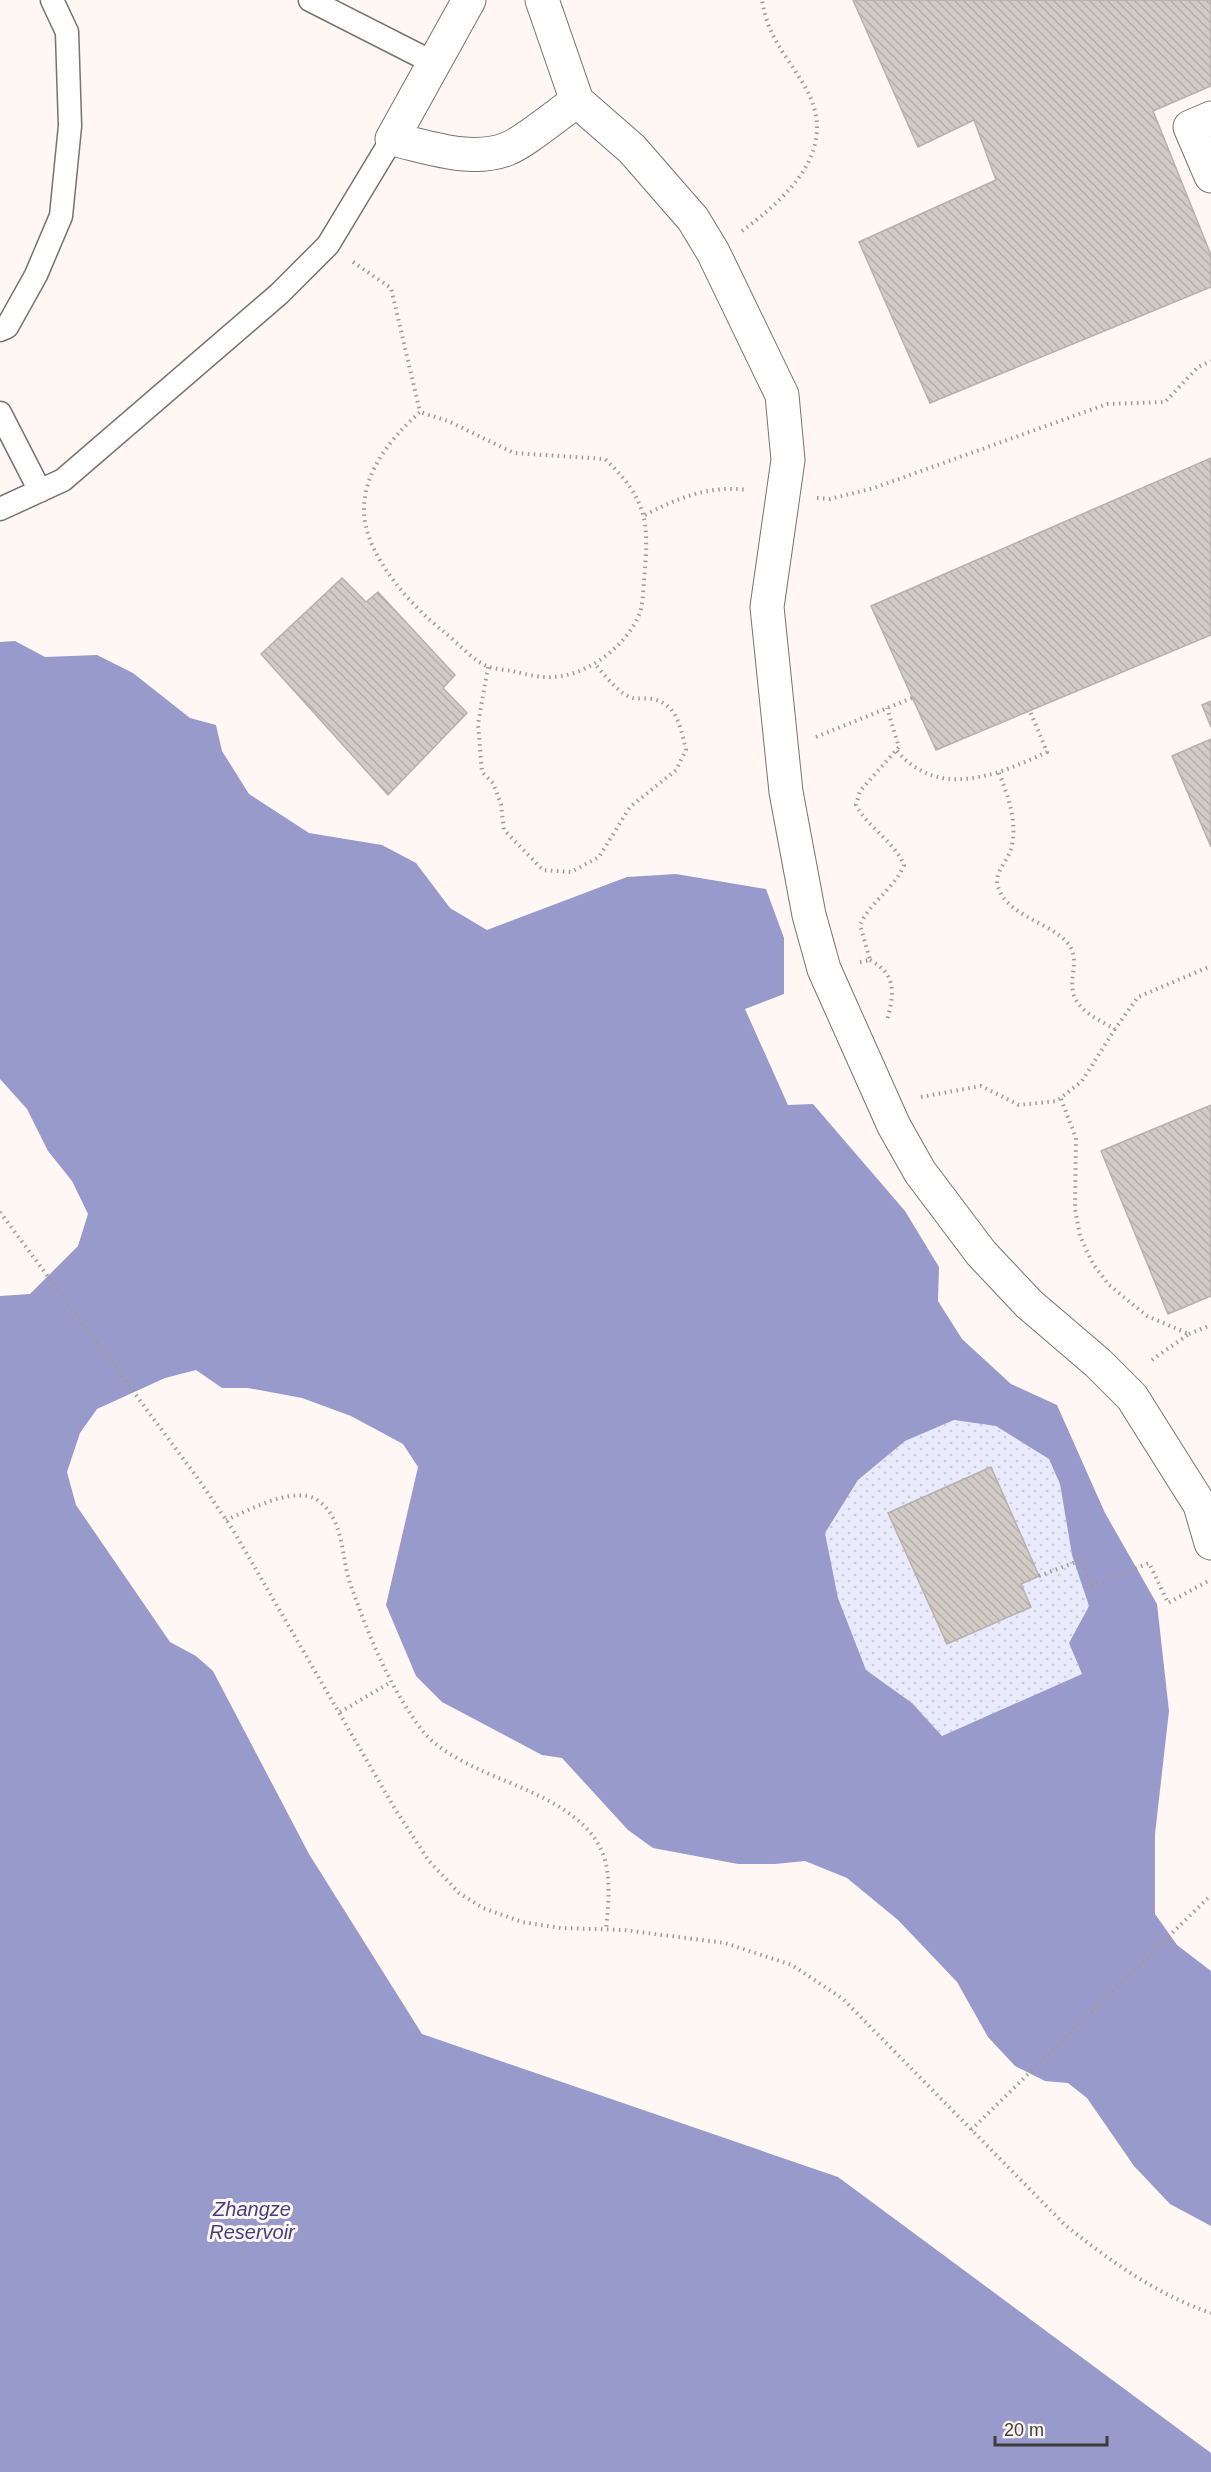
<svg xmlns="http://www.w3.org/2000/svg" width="1211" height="2472" font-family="Arial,sans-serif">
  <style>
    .park { fill: url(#park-dots) }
    .water { fill: #989acc; fill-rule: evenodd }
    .building { fill: url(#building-back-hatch); stroke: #b7b0ac; stroke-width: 1.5 }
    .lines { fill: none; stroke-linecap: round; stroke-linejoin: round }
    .service-casing { stroke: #79736f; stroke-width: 25 }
    .minor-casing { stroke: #79736f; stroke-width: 35 }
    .path { stroke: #a09b98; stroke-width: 4; stroke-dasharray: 1.5 4.5; stroke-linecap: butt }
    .service { stroke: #fff; stroke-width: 22 }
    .minor { stroke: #fff; stroke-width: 33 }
    .labels { text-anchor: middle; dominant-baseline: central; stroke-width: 6; stroke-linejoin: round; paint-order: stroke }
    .water-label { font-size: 20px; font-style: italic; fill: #444181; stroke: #fef7f3 }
  </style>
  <defs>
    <pattern id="park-dots" width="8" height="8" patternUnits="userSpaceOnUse" patternTransform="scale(1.5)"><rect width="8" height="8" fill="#e9eafc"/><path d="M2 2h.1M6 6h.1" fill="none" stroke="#c9cad9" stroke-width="1.8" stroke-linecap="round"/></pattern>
    <pattern id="building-back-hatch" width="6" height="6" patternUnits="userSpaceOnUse" patternTransform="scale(1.5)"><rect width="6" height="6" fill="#d1cbc6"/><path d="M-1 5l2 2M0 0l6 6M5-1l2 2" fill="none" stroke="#b4afab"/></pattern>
  </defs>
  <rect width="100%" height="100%" fill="#fef7f3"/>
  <path class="park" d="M954 1420 996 1426 1049 1459 1060 1484 1072 1555 1089 1606 1069 1643 1082 1674 942 1736 912 1703 866 1670 838 1598 825 1533 858 1480 905 1441Z"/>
  <path class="water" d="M15 641 45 657 97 655 133 673 190 718 216 725 222 751 249 794 309 833 382 845 416 863 450 908 487 930 627 877 676 874 766 889 784 938V994L745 1009 788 1105 813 1104 905 1211 939 1267 938 1301 962 1339 1011 1384 1057 1405 1105 1513 1157 1604 1169 1711 1155 1834V1914L1177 1945 1211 1971V2226L1170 2204 1134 2166 1087 2098 1068 2083 1045 2081 1015 2066 988 2037 957 1982 898 1920 847 1878 805 1861 775 1864H738L653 1848 628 1830 562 1758 542 1755 442 1702 416 1676 386 1605 418 1467 403 1444 351 1416 302 1398 248 1388H222L196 1370 165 1378 97 1409 80 1433 67 1472 76 1505 170 1642 196 1656 213 1671 309 1854 422 2034 838 2177 1211 2453V2472H0V1296L30 1294 78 1246 88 1214 72 1181 48 1151 27 1109 0 1079V642ZM954 1420 996 1426 1049 1459 1060 1484 1072 1555 1089 1606 1069 1643 1082 1674 942 1736 912 1703 866 1670 838 1598 825 1533 858 1480 905 1441Z"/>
  <path class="building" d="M853 0H1211V86L1153 111 1211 255V287L930 403 859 242 996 180 974 120 918 147Z
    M1211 458V635L936 750 871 606Z
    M342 578 366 602 378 592 455 675 443 688 467 713 388 795 261 654Z
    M1211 701V727L1202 705Z
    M1211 739V847L1172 756Z
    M1211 1105V1296L1168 1314 1101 1151Z
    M991 1467 1039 1576 1021 1584 1031 1607 947 1644 888 1513Z"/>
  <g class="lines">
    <g class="service-casing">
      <path id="service" d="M310 0 434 63
        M0 330 7 327 36 275 61 216 70 126 67 32 52 0
        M0 413 40 491
        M0 509 63 480 279 294 328 245 392 139"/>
    </g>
    <g class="minor-casing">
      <path id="minor" d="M469 0 392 139C429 147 471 163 507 149 525 142 559 113 577 101L632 149 693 219 713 252 782 395 788 460 767 607 786 792 809 915 824 969 894 1126 920 1172 981 1253 1029 1304 1098 1363 1132 1397 1200 1505 1211 1543
        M542 0 577 101
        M1211 118 1190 127 1211 176"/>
    </g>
    <path class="path" d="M742 231C789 196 842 148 804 85 785 53 768 38 762 0
      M353 262 391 288 420 412C392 437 363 471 364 512 365 555 411 606 443 631 457 642 473 661 489 667 496 669 505 670 512 671 525 674 539 678 552 677 586 676 624 648 638 617 643 608 643 592 644 581 649 523 649 501 605 459L514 453 448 421 420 412
      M817 498 830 499 874 488 1107 404 1165 402 1198 367 1211 361
      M645 515C678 498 709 485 747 490
      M488 667 478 724 482 772 493 783 501 804 504 830 543 870 571 872 599 857 630 807 676 770 686 750C681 729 677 703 652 699 646 698 639 699 633 698 618 694 605 675 595 664
      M816 737 912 698
      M897 751C939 800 998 775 1047 752L1030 711
      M999 773C1008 796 1017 820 1012 845 1010 860 993 871 998 887 1007 915 1047 922 1066 941 1083 959 1066 978 1075 998 1082 1013 1101 1021 1115 1029L1138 997 1211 966
      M870 960C896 974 895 993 887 1020
      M860 962 870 960 860 925C870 902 894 889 904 865 894 841 868 828 856 805L860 791 899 747 887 708
      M921 1097 981 1086 1019 1105 1057 1101 1082 1081 1115 1029
      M1061 1099 1076 1138 1075 1209 1080 1236 1093 1264 1109 1285 1147 1316 1189 1334 1149 1362
      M0 1212 199 1480 233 1530 395 1809 429 1861 459 1893 483 1908 522 1922 561 1928 624 1930 725 1943 792 1965 843 1999 1065 2225C1109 2260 1157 2295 1211 2313
      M1189 1334 1211 1325
      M226 1520C249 1510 298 1483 320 1502 345 1522 341 1559 351 1586 369 1636 389 1686 421 1729 434 1746 457 1759 476 1768 522 1790 599 1810 607 1870 610 1889 608 1910 606 1929
      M1039 1576 1081 1560 1092 1586 1149 1563 1168 1603 1210 1580
      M340 1712 391 1682
      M971 2130 1211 1895"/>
    <use href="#service" class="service"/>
    <use href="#minor" class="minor"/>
  </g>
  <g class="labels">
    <g class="water-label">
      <text x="252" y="2209">Zhangze<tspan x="252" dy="23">Reservoir</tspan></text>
    </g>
  </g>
  <path d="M995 2436v9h112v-9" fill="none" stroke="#3f3c3a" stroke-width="3"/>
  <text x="1004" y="2436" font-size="18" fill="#3f3c3a" stroke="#fef7f3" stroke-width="4.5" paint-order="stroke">20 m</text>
</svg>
